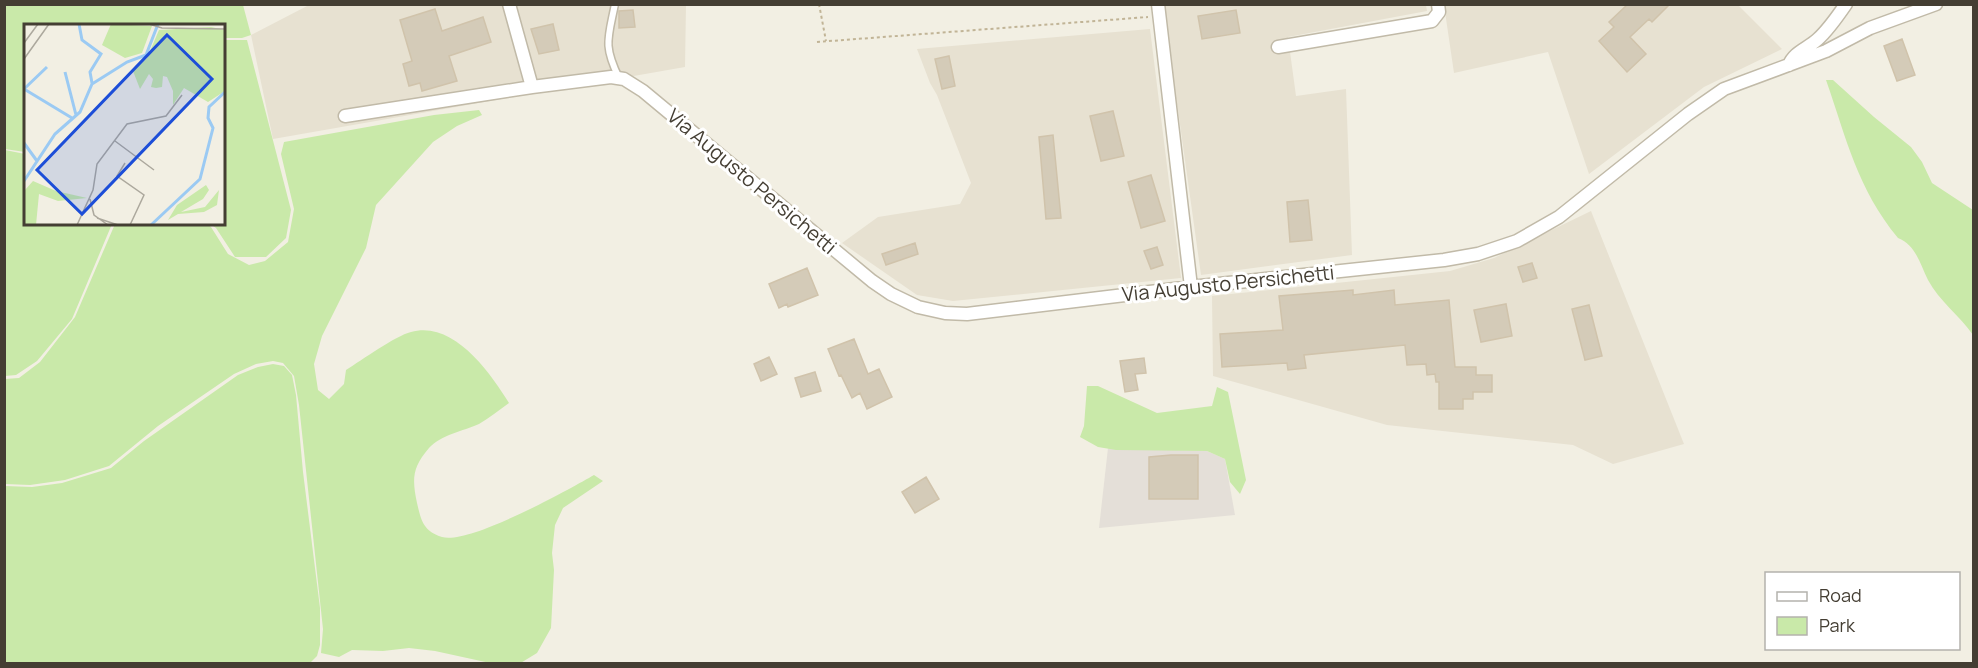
<svg xmlns="http://www.w3.org/2000/svg" width="1978" height="668" font-family="Manrope,sans-serif">
  <style>
    .residential { fill: #e7e1d1 }
    .industrial { fill: #e4dfd8 }
    .green { fill: #c9e9a9 }
    .building { fill: #d4cbb8; stroke: #d0c3ab; stroke-width: 1.5 }
    .lines { fill: none; stroke-linecap: round; stroke-linejoin: round }
    .lane-casing { stroke: #c1baa8; stroke-width: 9 }
    .street-casing { stroke: #c1baa8; stroke-width: 15 }
    .path { stroke: #c1b496; stroke-width: 2; stroke-dasharray: 3 3; stroke-linecap: butt }
    .lane { stroke: #fff; stroke-width: 6 }
    .street { stroke: #fff; stroke-width: 12 }
    .labels { text-anchor: middle; dominant-baseline: central; stroke-width: 6; stroke-linejoin: round; paint-order: stroke }
    .street-label { font-size: 20px; fill: #443e33; stroke: #fff }
    .inset-river { fill: none; stroke: #9bcaf3; stroke-width: 3 }
    .inset-road { fill: none; stroke: #aca89d; stroke-width: 1.5 }
    .view { fill: #1d4ed8; fill-opacity: 0.15; stroke: #1d4ed8; stroke-width: 3 }
    .inset-edge { fill: none; stroke: #443e33; stroke-width: 3 }
  </style>
  <rect width="100%" height="100%" fill="#f2efe3"/>
  <path class="residential" d="M309 5H686L685 67 273 139 251 35Z
    M1160 5H1426L1427 11 1288 37 1296 96 1346 89 1352 255 1201 275 1178 110Z
    M1444 5H1738L1782 49 1704 87 1589 174 1548 52 1454 73Z
    M1150 29 1181 278 953 301 917 295 842 243 878 217 960 204 971 183 937 95 930 83 917 49Z
    M1591 211 1684 444 1613 464 1573 445 1387 425 1213 376 1212 296 1450 271 1494 258Z"/>
  <path class="industrial" d="M1108 448 1207 451 1225 459 1235 515 1099 528Z"/>
  <path class="green" d="M4 5H243L251 35 242 38H224V26H26L25 152 5 149Z
    M224 40H247L291 210 286 238 266 257H235L216 228 210 224H224Z
    M1826 80H1833L1874 117 1911 147 1922 162 1932 183 1973 210V335C1960 316 1939 301 1928 280 1920 264 1916 245 1898 238 1857 188 1847 140 1826 80Z
    M479 110 482 115 457 126 433 142 376 205 366 248 322 336 314 364 318 390 329 399 344 384 346 370C362 360 395 336 411 332 453 320 490 372 509 403 499 410 489 418 479 424 463 431 441 435 429 448 412 468 412 479 417 503 421 520 423 531 442 537 469 545 568 490 594 475L603 481 563 508 555 525 552 553 554 570 551 628 537 653 519 664 490 663 435 651 409 648 383 651 352 650 339 657 321 653 323 629 299 405 294 376 283 363 273 361 256 364 234 374 158 426 109 466 65 480 30 485 5 484V379L19 378 40 362 75 317 115 224H207L211 227 228 254 249 265 265 261 288 242 294 209 281 154 284 142 434 115Z
    M5 150 25 154 26 224H112L72 319 37 361 16 375 5 376Z
    M273 364 284 366 292 375 296 395 303 472 320 608V645L317 656 309 664 5 663V486L32 487 62 483 111 468 144 441 238 375 258 367Z
    M1087 386H1098L1157 413 1212 406 1217 387 1228 392 1246 480 1240 494 1230 482 1225 459 1207 451 1116 450 1098 447 1080 437 1084 426Z"/>
  <path class="building" d="M1628 4H1670L1652 22 1649 19 1630 37 1646 54 1627 72 1599 41 1614 27 1609 22Z
    M435 9 442 31 483 17 491 42 449 56 457 81 422 91 420 83 409 86 403 64 412 61 400 20Z
    M633 10 635 27 619 28V11Z
    M1236 10 1240 33 1202 39 1198 16Z
    M553 24 559 50 539 54 531 29Z
    M1902 39 1915 75 1897 81 1884 46Z
    M949 56 955 86 942 89 935 59Z
    M1113 111 1124 156 1101 161 1090 116Z
    M1053 135 1061 218 1046 219 1039 137Z
    M1151 175 1165 221 1141 228 1128 182Z
    M1308 200 1312 240 1290 242 1287 202Z
    M915 243 918 254 886 265 882 254Z
    M1157 247 1163 265 1151 269 1144 251Z
    M1532 263 1537 278 1523 282 1518 267Z
    M807 268 818 295 788 307 787 304 779 308 769 284Z
    M1353 290V295L1394 290 1395 305 1449 300 1455 367H1476V375H1492V392H1473V399H1463V409H1439V382H1436L1435 374 1427 375 1426 364 1407 365 1405 345 1304 355 1306 368 1288 370 1287 363 1222 367 1220 334 1283 330 1279 296Z
    M1506 304 1512 336 1481 342 1474 310Z
    M1589 305 1602 356 1585 360 1572 309Z
    M854 339 868 374 879 369 892 397 867 409 860 393 852 398 841 375 839 376 828 349Z
    M769 357 777 374 761 381 754 364Z
    M1144 358 1146 373 1135 374 1138 390 1125 392 1120 361Z
    M815 372 821 391 801 397 795 378Z
    M1171 455H1198V499H1149V457Z
    M926 477 939 499 915 513 902 492Z"/>
  <g class="lines">
    <g class="lane-casing">
      <path id="lane" d="M615 4C608 39 603 45 619 78"/>
    </g>
    <g class="street-casing">
      <path id="street" d="M509 4 532 87
        M1158 4 1191 287
        M1278 47 1432 21 1439 12 1438 4
        M1789 65C1794 52 1807 49 1818 39 1829 29 1837 17 1846 4
        M345 116 532 87 611 77 624 79 643 91 872 281 891 294 918 307 945 313 967 314 1191 287 1444 260 1478 254 1517 241 1559 217 1688 114 1724 89 1826 51 1870 28 1936 4"/>
    </g>
    <path class="path" d="M819 4 826 41
      M817 42 1148 17"/>
    <use href="#lane" class="lane"/>
    <use href="#street" class="street"/>
  </g>
  <g class="labels">
    <g class="street-label">
      <text transform="translate(752 181) rotate(40)">Via Augusto Persichetti</text>
      <text transform="translate(1228 283) rotate(-6)">Via Augusto Persichetti</text>
    </g>
  </g>
  <g transform="translate(24 24)">
    <rect width="201" height="201" fill="#f2efe3"/>
    <path d="M87 0 128 2 118 29 101 34 78 21ZM187 3 201 6V67L184 78 160 64 149 81V67L143 53 139 52 138 63 132 64 127 63 129 55 125 50 116 65 109 47 123 34 135 6ZM9 157 32 167 63 174 34 177 15 170 12 201H0L1 166ZM182 161 185 166 179 175 157 188 181 183 195 166 193 181 180 188 154 190 144 196 153 181Z" fill="#c9e9a9"/>
    <path class="inset-river" d="M55 0 58 16 77 30 66 48 68 59M41 48 52 91M0 65 48 94M0 65 23 43M0 119 13 137M0 157 31 110 56 88 68 60 103 38 122 31 134 0M127 201 176 155 189 104 184 94 185 83 201 68"/>
    <path class="inset-road" d="M125 0 138 4 201 5M0 19 14 0M0 35 25 0M91 117 130 146M101 139 93 152 120 171 106 201M66 175 70 191 84 201M73 194 94 201M53 201 69 166 73 140 103 100 142 92 158 71"/>
    <path class="view" d="M143 11 188 55 58 190 13 146Z"/>
    <rect width="201" height="201" class="inset-edge"/>
  </g>
  <rect width="1978" height="668" fill="none" stroke="#443e33" stroke-width="12"/>
  <rect x="1765" y="572" width="195" height="78" fill="#ffffff" stroke="#b4b2ad" stroke-width="1.5"/>
  <rect x="1777" y="592" width="30" height="9" fill="#ffffff" stroke="#b4b2ad" stroke-width="1.5"/>
  <text x="1819" y="602" font-size="18" fill="#443e33">Road</text>
  <rect x="1777" y="617" width="30" height="18" fill="#c9e9a9" stroke="#b4b2ad" stroke-width="1.5"/>
  <text x="1819" y="632" font-size="18" fill="#443e33">Park</text>
</svg>
